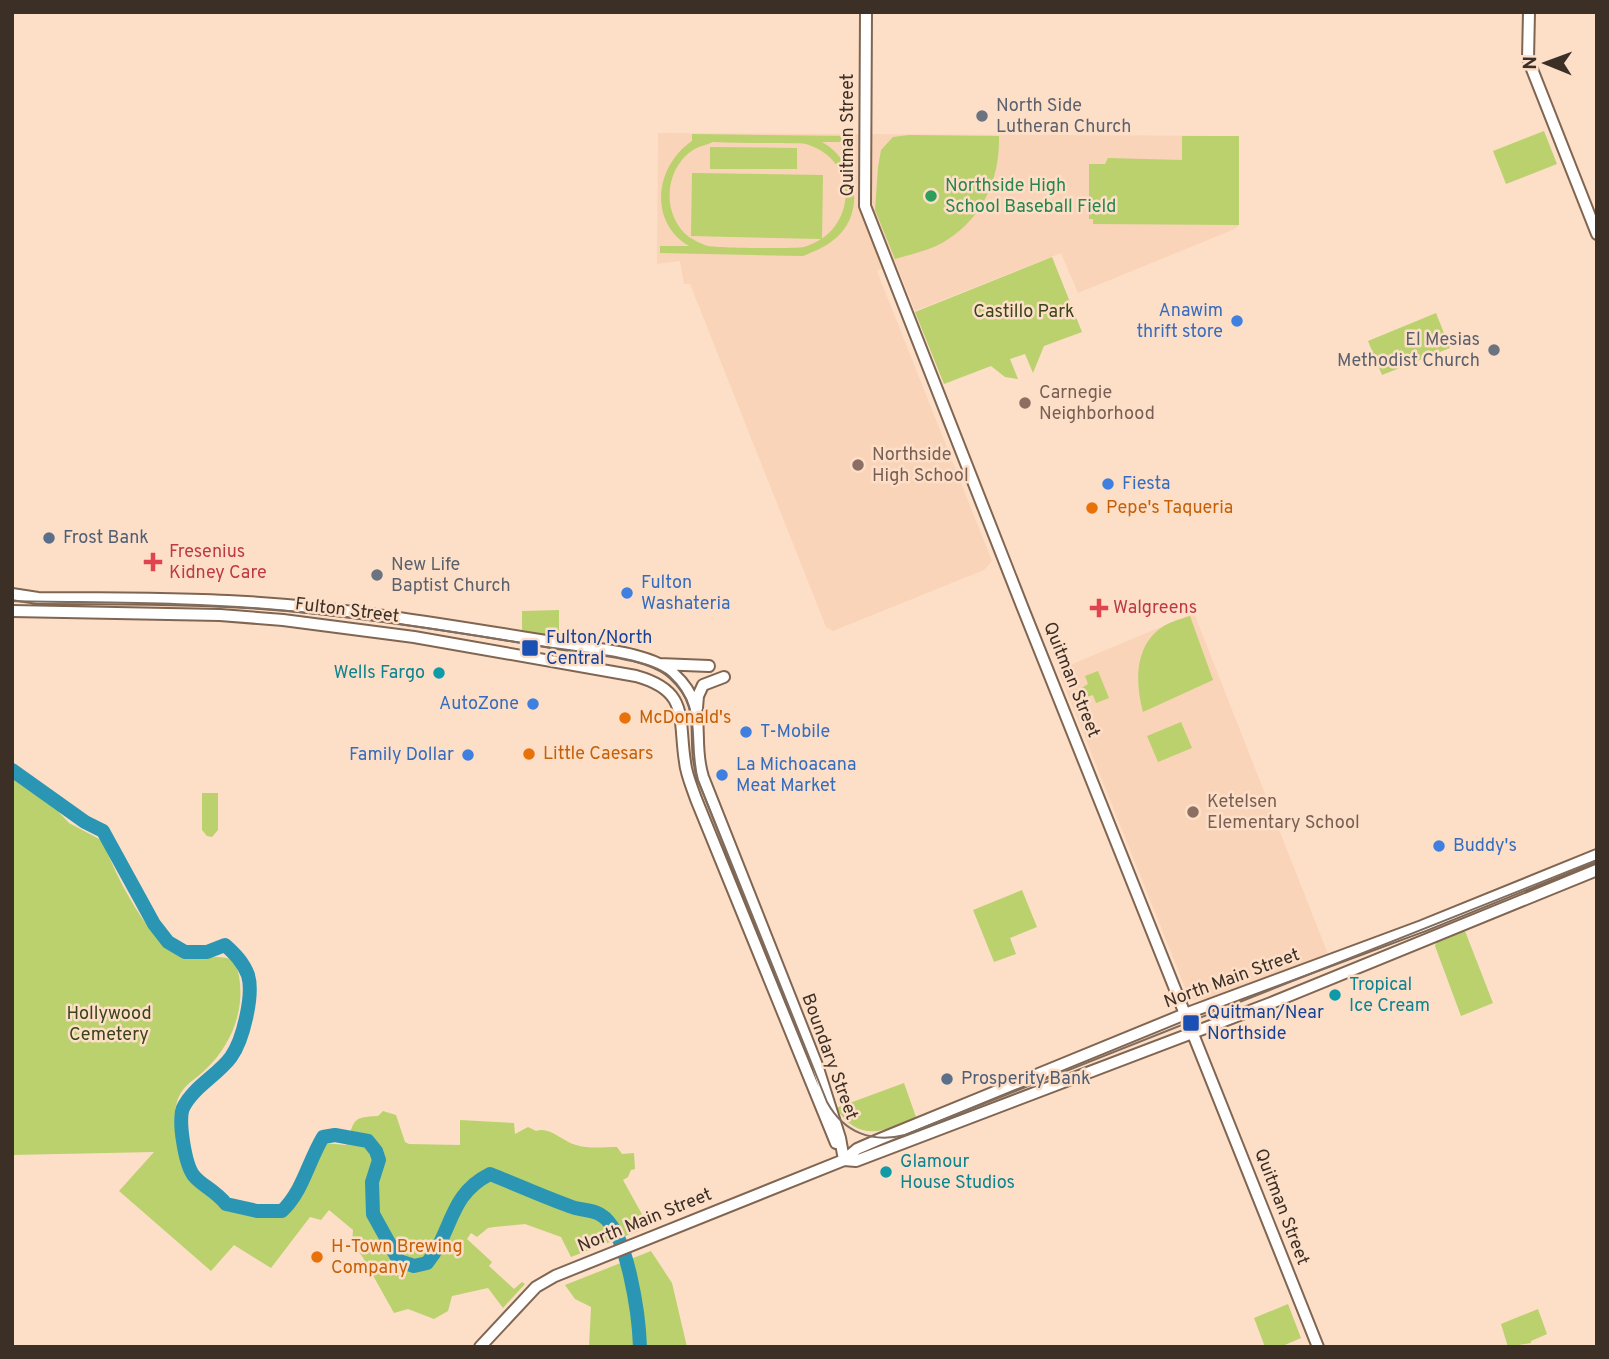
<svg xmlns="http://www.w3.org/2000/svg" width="1609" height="1359" font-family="Overpass,sans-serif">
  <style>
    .built { fill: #f9d4b8 }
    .green { fill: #bad16e; fill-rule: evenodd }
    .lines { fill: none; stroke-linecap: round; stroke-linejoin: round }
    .river { stroke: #2b96b4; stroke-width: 14 }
    .secondary-casing { stroke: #806551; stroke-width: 14 }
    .secondary { stroke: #fff; stroke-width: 10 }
    .tram { stroke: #7f6d5f; stroke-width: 2 }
    .worship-dot { fill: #6b7280; stroke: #fddfc8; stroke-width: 2.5 }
    .leisure-dot { fill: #2e9e5b; stroke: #fddfc8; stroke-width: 2.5 }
    .shop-dot { fill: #3f7fe0; stroke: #fddfc8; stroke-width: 2.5 }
    .education-dot { fill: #8d6e63; stroke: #fddfc8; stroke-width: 2.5 }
    .food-dot { fill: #e8710a; stroke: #fddfc8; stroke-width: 2.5 }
    .service-dot { fill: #5c6f8a; stroke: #fddfc8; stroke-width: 2.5 }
    .health-dot { fill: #e0444e; stroke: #fddfc8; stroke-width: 2.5 }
    .transit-dot { fill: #1a4fb4; stroke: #fddfc8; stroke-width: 2.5 }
    .culture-dot { fill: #0f9aa8; stroke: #fddfc8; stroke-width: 2.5 }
    .labels { text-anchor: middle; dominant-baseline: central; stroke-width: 5; stroke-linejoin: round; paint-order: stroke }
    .worship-label { font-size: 18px; fill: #5b616d; stroke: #fddfc8; text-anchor: start }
    .street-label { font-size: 18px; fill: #3b2f26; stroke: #fddfc8 }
    .leisure-label { font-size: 18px; fill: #27864d; stroke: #fddfc8; text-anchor: start }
    .shop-label { font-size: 18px; fill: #366cbe; stroke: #fddfc8; text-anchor: start }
    .park-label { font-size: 18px; fill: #3a4319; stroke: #fddfc8 }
    .education-label { font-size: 18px; fill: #785e54; stroke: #fddfc8; text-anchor: start }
    .food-label { font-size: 18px; fill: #c56008; stroke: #fddfc8; text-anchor: start }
    .service-label { font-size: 18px; fill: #4e5e75; stroke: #fddfc8; text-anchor: start }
    .health-label { font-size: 18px; fill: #be3a42; stroke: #fddfc8; text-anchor: start }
    .transit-label { font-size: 18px; fill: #164399; stroke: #fddfc8; text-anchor: start }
    .culture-label { font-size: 18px; fill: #0d838f; stroke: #fddfc8; text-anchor: start }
  </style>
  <rect width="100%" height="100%" fill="#fddfc8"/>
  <path class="built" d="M658 133 1239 136V225L1235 229 1078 293 1061 253 915 311 895 261 877 271 992 561 984 570 833 631 826 627 690 284H684L680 261 657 264Z
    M1194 613 1328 954 1213 999 1190 1000 1058 670Z"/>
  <path class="green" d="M1544 131 1557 164 1506 184 1493 151Z
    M692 134 851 136V142H822C853 159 866 205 841 233 830 245 818 250 803 256L660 253V246H689C648 222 655 166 692 141ZM713 142C736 143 759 143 783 143 791 144 801 142 809 145 861 163 856 232 804 247 795 249 719 248 708 246 703 245 694 240 689 237 661 215 664 169 693 150 699 146 707 145 713 142Z
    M909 135 999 136C1000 178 984 216 947 240 932 250 912 254 895 259L875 210 878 167 881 150 893 137Z
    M1182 136H1239V225L1093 224V219H1089V164H1105L1108 158 1182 160Z
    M710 147 797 148V169H710Z
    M692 173 823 175 822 239 691 236Z
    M1052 257 1082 332 1044 346 1033 373 1025 354 1010 359 1018 379 1005 377 991 366 944 384 915 312Z
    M1436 313 1450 348 1382 375 1368 341Z
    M559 610V633L554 637 522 631V611Z
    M1190 616 1213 680 1143 712C1135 683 1134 644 1164 626 1172 621 1181 619 1190 616Z
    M1098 671 1109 698 1096 703 1093 695 1083 698 1079 692 1080 689 1088 684 1085 676Z
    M1181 722 1192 748 1158 762 1147 736Z
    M12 775 42 794 69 823 103 841C113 871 151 947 182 956 202 962 216 952 235 961 249 1000 235 1042 205 1070 194 1081 182 1085 177 1102 169 1127 183 1157 190 1181L200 1182 221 1198V1206H242L260 1217 263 1213 293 1205 323 1143 346 1145C355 1120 351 1117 378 1116L383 1111 396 1115 405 1142 409 1144 460 1145V1120L514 1123 515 1134 528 1127 536 1131C549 1126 562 1141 576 1145 588 1149 604 1147 617 1147L622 1154 634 1153 635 1169 631 1170 628 1177 623 1180 649 1227 571 1257 561 1237 525 1224 494 1227 488 1228 477 1237 471 1233 467 1239 492 1262 489 1266 514 1289 522 1282 525 1284 503 1308 488 1288 452 1296 448 1311 434 1319 408 1309 394 1313 362 1256 352 1243 353 1230 329 1210 321 1220 310 1217 271 1268 234 1245 211 1271 119 1191 154 1152 12 1155Z
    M202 793H218V830L212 837 207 836 202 830Z
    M1022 890 1037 927 1010 938 1016 954 994 962 973 910Z
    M1465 931 1493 1003 1461 1016 1435 946 1437 940 1447 938V936Z
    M904 1083 916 1117C885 1132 859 1143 836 1108Z
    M651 1251 672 1283 687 1347H589L591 1307 575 1299 565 1285Z
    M1288 1304 1301 1338 1280 1347H1265L1254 1318Z
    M1538 1309 1547 1334 1531 1341V1343L1508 1347 1501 1324Z"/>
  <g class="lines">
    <path class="river" d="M12 770 85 822 103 831 154 924 168 942 185 952H207L225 945C235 954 243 962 248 975 254 995 243 1040 231 1057 218 1075 193 1087 183 1108 178 1121 185 1165 194 1176 201 1185 216 1191 226 1204L257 1211H282C303 1191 308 1162 323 1137L335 1135 368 1141 376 1151 379 1160 372 1182 373 1214 399 1261 414 1266 427 1263C453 1232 448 1195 490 1174 518 1185 546 1198 575 1208 583 1210 594 1210 601 1215 628 1231 639 1317 640 1347"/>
    <g class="secondary-casing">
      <path id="secondary" d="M866 12 865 206 1022 606 1318 1347
        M1529 12 1528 59 1597 234
        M12 594 38 598C101 598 165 598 228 601 338 606 449 625 558 643 591 649 650 651 674 674 711 708 690 737 703 777L817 1065 840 1138 844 1160
        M12 611 220 615 283 620 414 637 636 676C690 691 678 718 685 762 686 774 692 787 696 799L836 1143
        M659 664 709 666
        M697 708 698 696 703 685 724 677
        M844 1160 856 1161 1271 1003 1597 870
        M480 1347 536 1287 555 1276 844 1160 857 1149 880 1139 1185 1014 1422 926 1597 855"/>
    </g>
    <use href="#secondary" class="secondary"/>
    <path class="tram" d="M12 601C101 603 190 602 278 610 368 618 457 632 546 647 577 652 647 657 669 676 704 708 687 740 698 780L827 1102C844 1133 872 1143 905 1135L1597 860"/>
  </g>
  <g class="worship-dot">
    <circle cx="982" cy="116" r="7"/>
    <circle cx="1494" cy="350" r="7"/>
    <circle cx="377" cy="575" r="7"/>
  </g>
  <circle class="leisure-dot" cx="931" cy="196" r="7"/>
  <g class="shop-dot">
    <circle cx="1237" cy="321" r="7"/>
    <circle cx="1108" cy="484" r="7"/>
    <circle cx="627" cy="593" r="7"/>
    <circle cx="533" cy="704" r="7"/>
    <circle cx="746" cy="732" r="7"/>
    <circle cx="468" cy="755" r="7"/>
    <circle cx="722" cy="775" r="7"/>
    <circle cx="1439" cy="846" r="7"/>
  </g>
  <g class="education-dot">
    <circle cx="1025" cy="403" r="7"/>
    <circle cx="858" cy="465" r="7"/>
    <circle cx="1193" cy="812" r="7"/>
  </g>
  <g class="food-dot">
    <circle cx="1092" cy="508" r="7"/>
    <circle cx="625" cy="718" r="7"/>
    <circle cx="529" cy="754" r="7"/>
    <circle cx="317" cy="1257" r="7"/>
  </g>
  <g class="service-dot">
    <circle cx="49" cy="538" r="7"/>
    <circle cx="947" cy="1079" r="7"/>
  </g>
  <g class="health-dot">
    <path d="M149.5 551.5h7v7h7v7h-7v7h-7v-7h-7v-7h7z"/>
    <path d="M1095.5 597.5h7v7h7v7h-7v7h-7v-7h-7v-7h7z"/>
  </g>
  <g class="transit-dot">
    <rect x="521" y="639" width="18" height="18" rx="3.5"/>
    <rect x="1182" y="1014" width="18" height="18" rx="3.5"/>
  </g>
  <g class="culture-dot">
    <circle cx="439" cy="673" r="7"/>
    <circle cx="1335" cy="995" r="7"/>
    <circle cx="886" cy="1172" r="7"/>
  </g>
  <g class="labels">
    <g class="worship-label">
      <text x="996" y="106">North Side<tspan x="996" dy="21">Lutheran Church</tspan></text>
      <text x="1480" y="340" text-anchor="end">El Mesias<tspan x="1480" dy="21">Methodist Church</tspan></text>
      <text x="391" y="565">New Life<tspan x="391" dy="21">Baptist Church</tspan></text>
    </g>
    <g class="street-label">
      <text transform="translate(848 135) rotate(-90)">Quitman Street</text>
      <text transform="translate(347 611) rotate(7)">Fulton Street</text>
      <text transform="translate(1071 680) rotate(68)">Quitman Street</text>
      <text transform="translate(1232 979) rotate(-20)">North Main Street</text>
      <text transform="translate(829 1057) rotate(70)">Boundary Street</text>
      <text transform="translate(1281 1207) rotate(69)">Quitman Street</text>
      <text transform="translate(645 1221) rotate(-22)">North Main Street</text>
    </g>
    <g class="leisure-label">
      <text x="945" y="186">Northside High<tspan x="945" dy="21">School Baseball Field</tspan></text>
    </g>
    <g class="shop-label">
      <text x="1223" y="311" text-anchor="end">Anawim<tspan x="1223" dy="21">thrift store</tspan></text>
      <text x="1122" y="484">Fiesta</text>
      <text x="641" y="583">Fulton<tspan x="641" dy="21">Washateria</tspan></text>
      <text x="519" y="704" text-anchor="end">AutoZone</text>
      <text x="760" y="732">T-Mobile</text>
      <text x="454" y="755" text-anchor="end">Family Dollar</text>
      <text x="736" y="765">La Michoacana<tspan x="736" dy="21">Meat Market</tspan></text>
      <text x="1453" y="846">Buddy's</text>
    </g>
    <g class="park-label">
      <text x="1024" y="312">Castillo Park</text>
      <text x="109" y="1014">Hollywood<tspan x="109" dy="21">Cemetery</tspan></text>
    </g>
    <g class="education-label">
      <text x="1039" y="393">Carnegie<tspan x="1039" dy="21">Neighborhood</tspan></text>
      <text x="872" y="455">Northside<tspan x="872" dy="21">High School</tspan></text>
      <text x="1207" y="802">Ketelsen<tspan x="1207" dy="21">Elementary School</tspan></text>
    </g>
    <g class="food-label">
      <text x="1106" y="508">Pepe's Taqueria</text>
      <text x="639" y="718">McDonald's</text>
      <text x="543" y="754">Little Caesars</text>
      <text x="331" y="1247">H-Town Brewing<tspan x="331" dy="21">Company</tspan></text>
    </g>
    <g class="service-label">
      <text x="63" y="538">Frost Bank</text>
      <text x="961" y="1079">Prosperity Bank</text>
    </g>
    <g class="health-label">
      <text x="169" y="552">Fresenius<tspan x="169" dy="21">Kidney Care</tspan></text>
      <text x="1113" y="608">Walgreens</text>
    </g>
    <g class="transit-label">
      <text x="546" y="638">Fulton/North<tspan x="546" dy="21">Central</tspan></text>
      <text x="1207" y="1013">Quitman/Near<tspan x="1207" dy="21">Northside</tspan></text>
    </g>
    <g class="culture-label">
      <text x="425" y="673" text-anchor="end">Wells Fargo</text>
      <text x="1349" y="985">Tropical<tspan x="1349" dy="21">Ice Cream</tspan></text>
      <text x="900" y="1162">Glamour<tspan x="900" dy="21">House Studios</tspan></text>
    </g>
  </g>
  <rect width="1609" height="1359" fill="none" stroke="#3b2f26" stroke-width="28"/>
  <g transform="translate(1546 63) rotate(271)" stroke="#fddfc8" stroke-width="5" paint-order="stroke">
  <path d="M0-5L12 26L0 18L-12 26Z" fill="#3b2f26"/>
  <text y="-10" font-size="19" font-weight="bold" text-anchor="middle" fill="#3b2f26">N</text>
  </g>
</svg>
